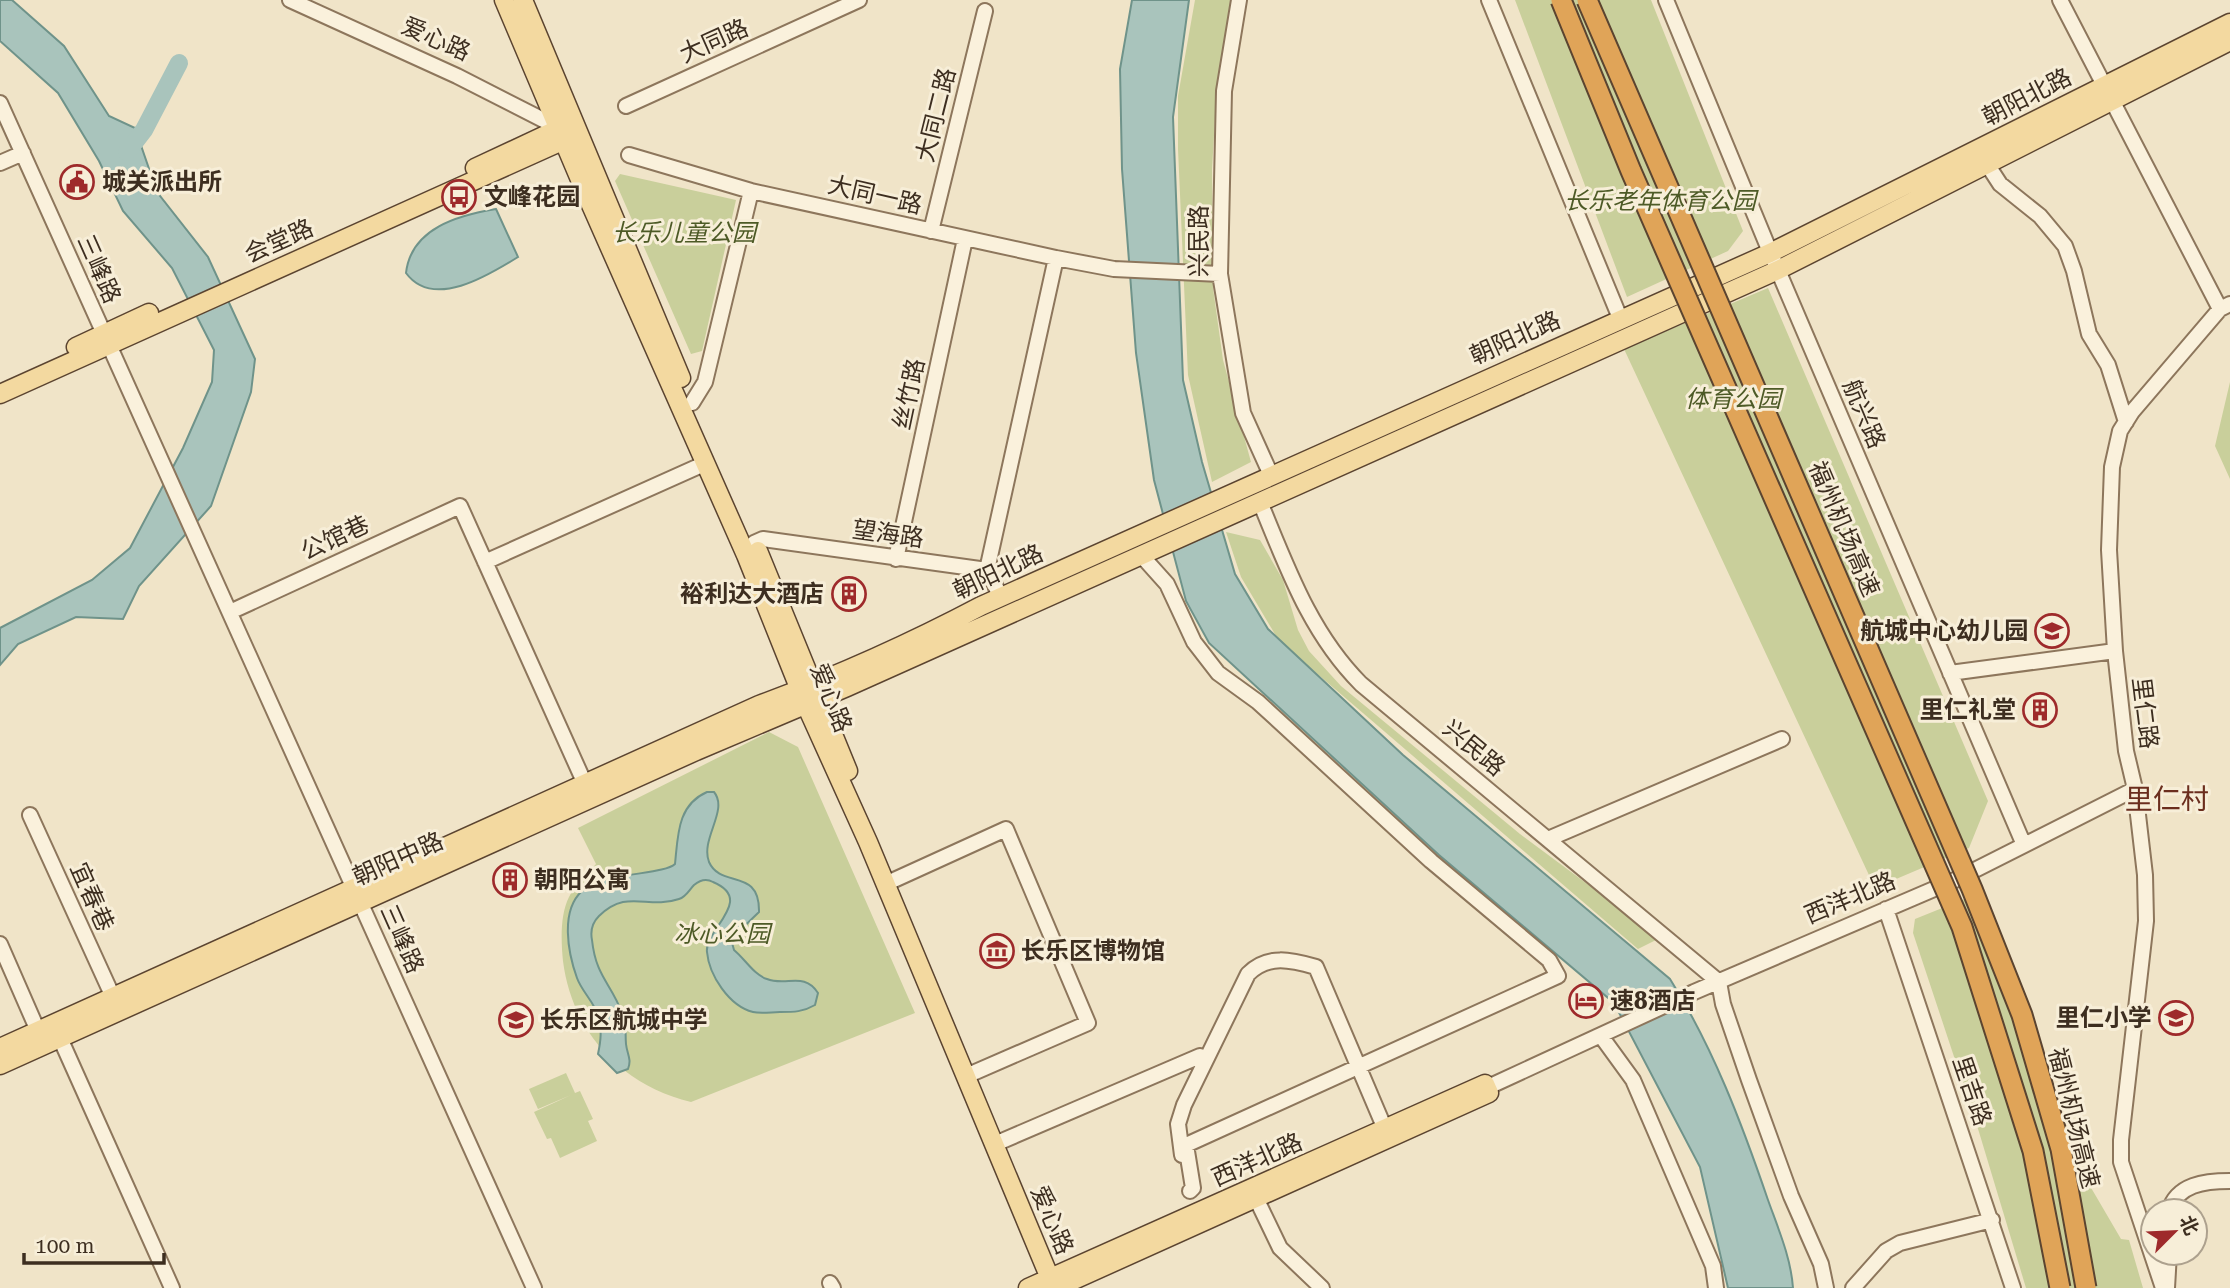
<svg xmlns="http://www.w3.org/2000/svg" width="2230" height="1288" font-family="'Roboto Serif','Noto Sans SC',serif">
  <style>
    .green { fill: #c9cf9b }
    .water { fill: #a9c4bc; stroke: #6f938a; stroke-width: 2 }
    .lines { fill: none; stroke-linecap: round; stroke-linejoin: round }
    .river { stroke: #a9c4bc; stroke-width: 18 }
    .minor-casing { stroke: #8d765c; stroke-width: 18 }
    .major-casing { stroke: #5b4430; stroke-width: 21 }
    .minor { stroke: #faf1dc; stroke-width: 14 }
    .major { stroke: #f3d9a0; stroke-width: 18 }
    .highway-bridge-casing { stroke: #5b4430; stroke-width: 23; stroke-linecap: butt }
    .highway-bridge { stroke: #e0a458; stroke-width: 19 }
    .labels { text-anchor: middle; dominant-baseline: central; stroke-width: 6; stroke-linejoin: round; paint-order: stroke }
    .street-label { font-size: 24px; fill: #3d2e20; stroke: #f7eed8 }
    .poi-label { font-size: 24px; font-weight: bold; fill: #3d2e20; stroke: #f7eed8; text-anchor: start }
    .park-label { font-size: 24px; font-style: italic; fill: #4d5a26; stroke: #f7eed8 }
    .quarter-label { font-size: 28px; fill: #6b2e1e; stroke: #f7eed8 }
  </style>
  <rect width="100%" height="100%" fill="#f0e4c8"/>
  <path class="green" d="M1195 0H1232L1216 100 1212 170 1213 288 1223 360 1251 462 1212 482 1188 375 1178 149V96Z
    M1515 0H1651L1743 231 1728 251 1627 297Z
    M620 174 736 200 702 351 691 354 615 181Z
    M1768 288 1988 801 1969 848 1875 888 1624 349Z
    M2230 382V479L2215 446Z
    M1226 532 1260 540 1283 580 1298 630 1309 651 1341 686 1520 834 1660 938 1638 949 1279 641 1241 577Z
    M769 732 798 747 915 1013 691 1102C621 1085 572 1032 563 961 561 941 560 915 569 897 575 885 587 874 596 864L578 828Z
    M1972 896 2012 1005 2063 1180 2083 1174 2121 1239 2129 1240 2143 1288H2026L1979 1132 1913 933 1915 919Z
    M566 1073 575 1093 580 1091 593 1119 588 1121 597 1141 560 1158 551 1138 547 1139 534 1112 571 1095 538 1109 529 1089Z"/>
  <path class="water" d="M0 0H12L64 46 109 116 135 128 157 192 208 257 255 359 251 392 211 506 139 586 123 619 76 617 18 644 0 665V628L92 580 130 548 183 448 212 382 214 350 172 268 123 211 99 161 58 93 0 41Z
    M1132 0H1189L1173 117 1183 380 1202 462 1235 574 1268 629 1403 755 1670 979C1713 1047 1742 1124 1768 1200 1778 1228 1791 1258 1793 1288H1728L1700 1167 1614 1003 1439 855 1209 643 1186 601 1154 480 1136 353 1122 169 1120 69Z
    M496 209 518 257C489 275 433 310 406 273 411 228 459 215 496 209Z
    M707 792H714C729 810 700 839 709 862 721 889 760 867 759 912L731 939 734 950C745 959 754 975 767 979 786 987 804 971 818 993L815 1005C803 1012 794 1012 780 1012 772 1012 761 1014 753 1012 729 1006 709 975 707 952 704 930 756 900 713 882 706 878 700 880 694 885 689 890 686 897 679 899 647 910 628 888 599 916 592 923 590 930 592 940 596 977 611 983 622 1013 627 1023 625 1033 626 1044 627 1054 632 1059 628 1069L617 1073 598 1054C601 1040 602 1030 598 1016 595 1003 582 992 577 978 568 953 560 911 582 891 605 872 663 875 675 864 678 836 677 805 707 792Z"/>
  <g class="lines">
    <path class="river" d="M127 152 144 130 179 63"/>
    <g class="minor-casing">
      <path id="minor" d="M290 0 457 76 563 130
        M1239 0 1224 91 1220 274 1243 413 1271 475
        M1489 0 1620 318
        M1666 0 1768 247 2024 845
        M2060 0 2220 309
        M0 103 534 1288
        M626 106 859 0
        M629 155 751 191 1056 258 1114 269 1220 274
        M0 163 23 153
        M1987 164 2000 184 2040 216 2065 246 2074 271 2089 334 2108 365 2126 422
        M931 231 985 11
        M692 403 705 382 751 191
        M1260 502C1287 567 1310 633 1361 684L1719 982 1723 1004 1749 1080 1791 1196 1821 1264 1826 1288
        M754 543 763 539 987 570 1001 597
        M1141 555 1167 584 1194 642 1218 673 1258 702 1431 861 1549 960 1558 976 1186 1145 1193 1188 1190 1191
        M896 559 965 239
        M485 562 706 463
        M987 570 1056 258
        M230 612 460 506 585 784
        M1950 673 2115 651
        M30 815 113 997
        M1548 839 1782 739
        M894 880 1006 829 1088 1023 973 1073
        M1886 909 2013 1288
        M0 944 38 1031
        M1601 1036 1633 1080 1713 1266 1716 1288
        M60 1038 172 1288
        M1486 1088 1694 992 1955 880 2135 789
        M1002 1141 1200 1056
        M1182 1155 1178 1124 1184 1105 1248 974C1268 954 1291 960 1316 967L1385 1129
        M1255 1196 1280 1248 1322 1288
        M2169 1211C2177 1184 2205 1181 2230 1181
        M830 1283 833 1288
        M1853 1288 1886 1251 1900 1243 1992 1220
        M2163 1288 2121 1162V1140L2146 921 2145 875 2135 789 2126 751 2115 651 2109 550 2112 467 2120 431 2132 412 2220 309 2230 304
        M2167 1288 2169 1253"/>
    </g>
    <g class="major-casing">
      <path id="major" d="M504 0 587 196 746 555 806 705 868 842 1054 1288
        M523 0 681 378
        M475 168 567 125
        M76 347 149 313
        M0 394 571 137
        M758 551 848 771
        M0 1048 759 705C835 677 909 644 981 606L1770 253 2230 23
        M0 1065 696 751 847 687 1778 270 2230 41
        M1028 1288 1485 1084 1489 1093 1056 1288"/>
    </g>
    <use href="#minor" class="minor"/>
    <use href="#major" class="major"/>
    <g class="highway-bridge-casing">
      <path id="highway-bridge" d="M1561 0 1631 171 1962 927 2033 1151 2060 1288
        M1587 0 1972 889 2022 1015 2061 1149 2086 1288"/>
    </g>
    <use href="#highway-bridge" class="highway-bridge"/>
  </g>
  <defs>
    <g id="civic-ring" transform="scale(1.75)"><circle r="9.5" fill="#f7eed8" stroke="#9e2a2b" stroke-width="1.5"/><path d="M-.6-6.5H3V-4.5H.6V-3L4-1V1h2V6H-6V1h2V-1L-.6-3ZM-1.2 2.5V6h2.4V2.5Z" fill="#9e2a2b"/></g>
    <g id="bus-ring" transform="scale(1.75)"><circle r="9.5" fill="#f7eed8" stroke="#9e2a2b" stroke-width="1.5"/><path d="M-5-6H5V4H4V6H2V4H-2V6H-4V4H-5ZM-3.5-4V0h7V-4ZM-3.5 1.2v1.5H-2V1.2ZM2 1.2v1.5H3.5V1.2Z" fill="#9e2a2b"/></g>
    <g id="building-ring" transform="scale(1.75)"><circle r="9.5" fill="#f7eed8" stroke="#9e2a2b" stroke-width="1.5"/><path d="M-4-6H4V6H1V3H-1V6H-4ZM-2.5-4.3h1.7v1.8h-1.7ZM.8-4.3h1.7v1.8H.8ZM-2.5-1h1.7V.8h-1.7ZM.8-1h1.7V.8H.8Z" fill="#9e2a2b"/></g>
    <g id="school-ring" transform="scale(1.75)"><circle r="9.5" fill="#f7eed8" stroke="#9e2a2b" stroke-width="1.5"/><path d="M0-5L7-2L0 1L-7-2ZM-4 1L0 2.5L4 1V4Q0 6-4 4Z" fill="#9e2a2b"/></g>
    <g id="museum-ring" transform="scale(1.75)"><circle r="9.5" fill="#f7eed8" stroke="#9e2a2b" stroke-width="1.5"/><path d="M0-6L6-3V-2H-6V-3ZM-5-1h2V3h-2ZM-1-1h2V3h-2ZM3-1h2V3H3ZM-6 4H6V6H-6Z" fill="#9e2a2b"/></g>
    <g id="hotel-ring" transform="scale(1.75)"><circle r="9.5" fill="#f7eed8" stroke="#9e2a2b" stroke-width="1.5"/><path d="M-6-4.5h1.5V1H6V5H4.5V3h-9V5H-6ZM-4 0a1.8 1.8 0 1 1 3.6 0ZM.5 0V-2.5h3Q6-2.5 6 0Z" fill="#9e2a2b"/></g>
  </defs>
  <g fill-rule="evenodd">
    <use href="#civic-ring" x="77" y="182"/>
    <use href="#bus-ring" x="459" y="197"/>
    <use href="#building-ring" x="849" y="594"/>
    <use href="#school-ring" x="2052" y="631"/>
    <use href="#building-ring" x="2040" y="710"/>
    <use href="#building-ring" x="510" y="880"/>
    <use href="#museum-ring" x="997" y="951"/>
    <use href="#hotel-ring" x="1586" y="1001"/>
    <use href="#school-ring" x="2176" y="1018"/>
    <use href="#school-ring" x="516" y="1020"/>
  </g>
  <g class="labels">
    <g class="street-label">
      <text transform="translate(436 39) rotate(24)">爱心路</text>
      <text transform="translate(714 41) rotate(-24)">大同路</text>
      <text transform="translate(2027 97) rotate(-27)">朝阳北路</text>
      <text transform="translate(936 115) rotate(-76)">大同二路</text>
      <text transform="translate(875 195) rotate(13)">大同一路</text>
      <text transform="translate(279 241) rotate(-24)">会堂路</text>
      <text transform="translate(1199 241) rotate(-90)">兴民路</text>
      <text transform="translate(99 269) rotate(66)">三峰路</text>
      <text transform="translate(1515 338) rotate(-24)">朝阳北路</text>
      <text transform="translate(909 394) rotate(-78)">丝竹路</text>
      <text transform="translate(1864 414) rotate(67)">航兴路</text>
      <text transform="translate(1844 529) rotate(67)">福州机场高速</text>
      <text transform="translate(888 534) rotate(8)">望海路</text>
      <text transform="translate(335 538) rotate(-25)">公馆巷</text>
      <text transform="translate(998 572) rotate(-25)">朝阳北路</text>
      <text transform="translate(831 698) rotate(68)">爱心路</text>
      <text transform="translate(2145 713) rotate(83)">里仁路</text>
      <text transform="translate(1474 748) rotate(40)">兴民路</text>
      <text transform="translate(398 859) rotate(-24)">朝阳中路</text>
      <text transform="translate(92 897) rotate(66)">宜春巷</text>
      <text transform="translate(1850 898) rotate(-23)">西洋北路</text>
      <text transform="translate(402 939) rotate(66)">三峰路</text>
      <text transform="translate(1972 1091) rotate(71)">里吉路</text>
      <text transform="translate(2074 1118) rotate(76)">福州机场高速</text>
      <text transform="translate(1257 1160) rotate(-24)">西洋北路</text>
      <text transform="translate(1052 1220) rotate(67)">爱心路</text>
    </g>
    <g class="poi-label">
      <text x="102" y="182">城关派出所</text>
      <text x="484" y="197">文峰花园</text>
      <text x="824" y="594" text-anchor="end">裕利达大酒店</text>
      <text x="2028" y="631" text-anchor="end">航城中心幼儿园</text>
      <text x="2016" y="710" text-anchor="end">里仁礼堂</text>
      <text x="534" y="880">朝阳公寓</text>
      <text x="1021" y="951">长乐区博物馆</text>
      <text x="1610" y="1001">速8酒店</text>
      <text x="2152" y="1018" text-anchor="end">里仁小学</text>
      <text x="540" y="1020">长乐区航城中学</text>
    </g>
    <g class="park-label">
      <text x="1660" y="201">长乐老年体育公园</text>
      <text x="684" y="233">长乐儿童公园</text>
      <text x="1733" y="399">体育公园</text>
      <text x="722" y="934">冰心公园</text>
    </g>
    <g class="quarter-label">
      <text x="2167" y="799">里仁村</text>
    </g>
  </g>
  <g transform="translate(2174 1232) rotate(66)"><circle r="33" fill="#f7eed8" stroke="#ada18e" stroke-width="2"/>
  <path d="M0-5L12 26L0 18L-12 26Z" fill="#9e2a2b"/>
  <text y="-10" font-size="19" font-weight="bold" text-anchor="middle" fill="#3d2e20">北</text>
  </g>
  <path d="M24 1253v10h140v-10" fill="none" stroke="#3d2e20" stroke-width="3.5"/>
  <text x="35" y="1253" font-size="21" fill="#3d2e20" stroke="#f7eed8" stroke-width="5" paint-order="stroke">100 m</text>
</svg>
